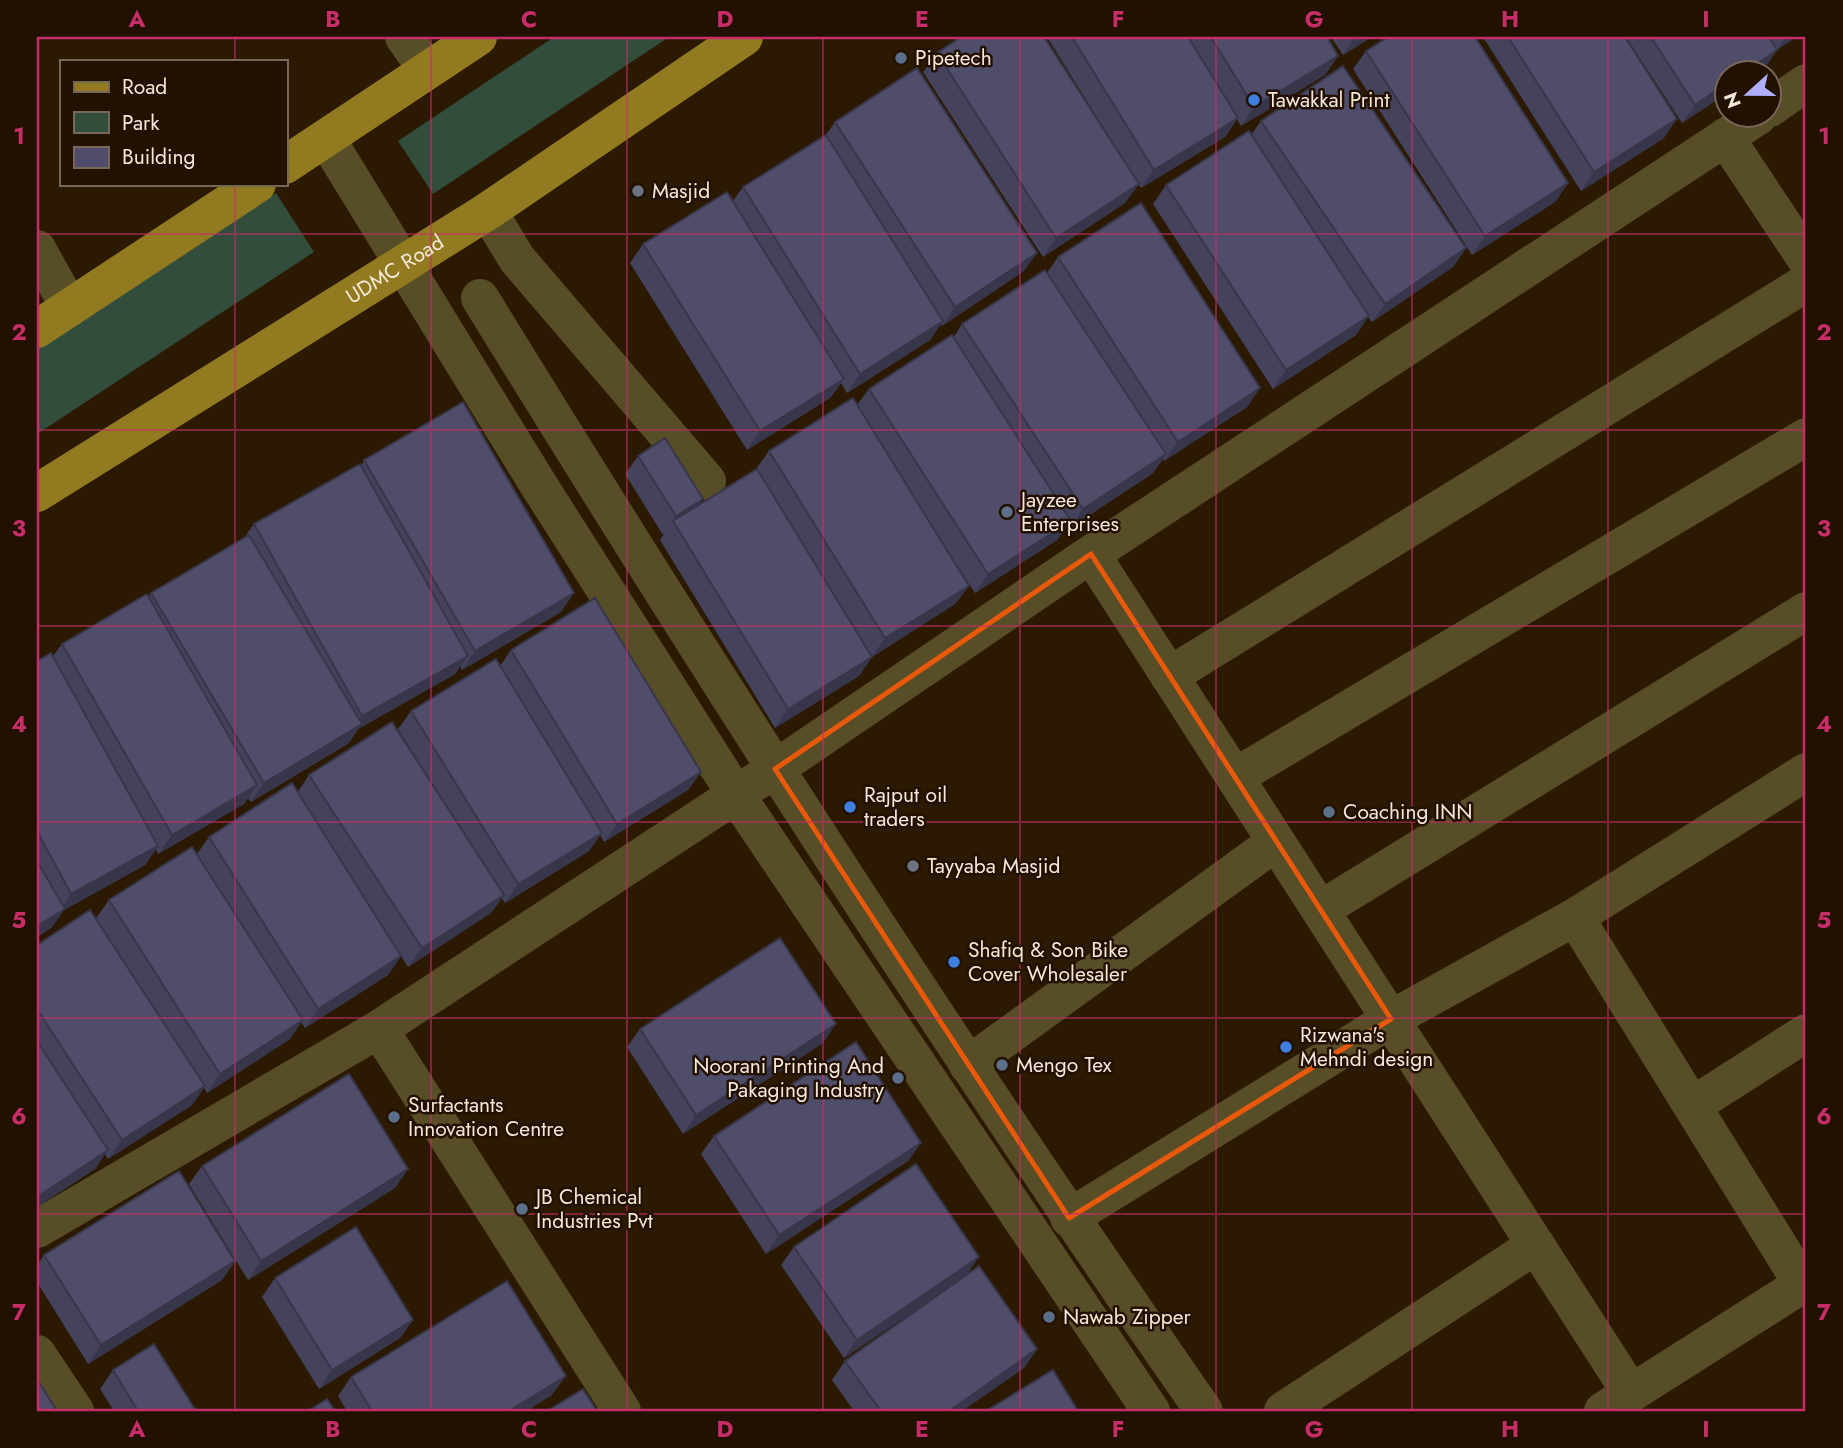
<svg xmlns="http://www.w3.org/2000/svg" width="1843" height="1448" viewBox="0 0 1843 1448" font-family="Jost,sans-serif">
<style>
.green{fill:#324d3c}
.lines{fill:none;stroke-linecap:round;stroke-linejoin:round}
.minor{stroke:#574d27;stroke-width:38}
.major{stroke:#917a20;stroke-width:38}
.wall{fill:#45425b}
.shaded-wall{fill:#38364a}
.building{fill:#504d6a;stroke:#38364a;stroke-width:2}
.marked{fill:none;stroke:#e8590c;stroke-width:5;stroke-linejoin:round}
.grid{fill:none;stroke:#c72d68;stroke-width:2;stroke-opacity:0.55}
.service-dot{fill:#5c6f8a;stroke:#210;stroke-width:2.5}
.shop-dot{fill:#3f7fe0;stroke:#210;stroke-width:2.5}
.worship-dot{fill:#6b7280;stroke:#210;stroke-width:2.5}
.labels{text-anchor:middle;dominant-baseline:central;stroke-width:5;stroke-linejoin:round;paint-order:stroke}
.poi-label{font-size:21px;fill:#f4e8d9;stroke:#210;text-anchor:start}
.street-label{font-size:21px;fill:#f4e8d9;stroke:#210}
.neatline{fill:none;stroke:#c72d68;stroke-width:2.5}
.grid-label{font-size:23px;text-anchor:middle;font-weight:bold;fill:#c72d68}
</style>
<rect width="100%" height="100%" fill="#2b1a01"/>
<path class="green" d="M554 37H669L433 194 398 141Z
M276 193 314 252 37 434V349Z"/>
<g class="lines">
<path class="minor" d="M404 37 427 70
M1770 108 1806 83
M1725 137 1806 259
M326 138 538 484 736 795 1151 1411
M488 211 517 259 707 481
M37 249 70 308
M480 298C712 675 951 1048 1204 1411
M1091 554 1631 1393
M1169 676 1806 283
M1235 777 1806 437
M1320 910 1806 611
M1575 917 1803 1285
M379 1029 622 1411
M968 1065 1276 842
M1692 1106 1806 1033
M1069 1218 1391 1019 1575 917 1806 772
M37 1229 379 1029 775 769 1091 554 1758 116
M37 1354 75 1411
M1283 1411 1536 1245
M1603 1411 1806 1282"/>
<g class="major">
<path d="M285 165 478 37"/>
<path d="M37 329 257 184"/>
<path id="s1" d="M37 493 488 211 744 37"/>
</g>
</g>
<path class="wall" d="M1047 37H1327L1338 56 1325 75 1241 126 1237 119 1225 137 1141 188 1138 184 1125 203 1043 257 923 72 937 53 1128 167Z
M1331 37H1372L1343 55Z
M1483 37H1625L1664 138 1581 191Z
M1626 37H1796L1777 50 1764 69 1682 123Z
M1366 51 1568 183 1555 202 1472 255 1353 69Z
M1261 121 1466 248 1453 267 1372 322 1368 317 1356 335 1273 389 1153 204 1166 185 1251 135Z
M835 122 1024 271 942 326 941 324 930 340 847 393 841 383 830 398 747 450 630 263 643 244 733 201 743 187 826 135Z
M1058 257 1260 388 1247 407 1164 461 1163 459 1153 473 1070 528 1068 524 1057 540 975 593 935 532 969 586 955 604 872 657 859 676 775 728 660 540 664 534 663 535 625 474 638 456 700 504 756 469 769 451 857 405 869 389 953 338 962 324 1047 273Z
M364 460 561 612 462 670 460 666 455 674 358 729 349 743 251 802 248 798 244 804 158 854 156 849 145 865 64 910 52 927 37 937V661L53 656 62 644 149 597 151 593 244 538 254 524 361 466Z
M511 650 701 772 688 790 604 842 600 835 589 851 505 903 502 898 491 913 408 967 389 937 401 956 388 975 305 1028 301 1022 290 1039 207 1093 204 1088 192 1105 108 1159 105 1154 95 1169 37 1207V945L96 918 109 900 197 854 209 837 297 793 309 775 418 761 398 729 411 711 500 666Z
M640 1029 823 1043 683 1134 627 1047Z
M714 1136 921 1143 908 1161 766 1254 701 1154Z
M202 1166 408 1169 395 1188 248 1280 189 1184Z
M794 1247 966 1276 844 1358 781 1265Z
M44 1255 235 1261 222 1280 88 1364 37 1282V1266Z
M275 1278 413 1320 400 1338 319 1389 262 1297Z
M1037 1349 1024 1368 962 1411H854L832 1380 845 1361Z
M113 1370 196 1411H114L100 1389Z
M351 1377 552 1395 526 1411H347L338 1396Z"/>
<path class="shaded-wall" d="M1355 37H1372L1343 55Z
M1786 37H1796L1777 50Z
M1777 50 1764 69 1758 74H1742Z
M1338 56 1325 75 1241 126 1254 107Z
M1727 83V93L1682 123 1695 105Z
M1238 118 1225 137 1141 188 1154 170Z
M1677 119 1664 138 1581 191 1594 172Z
M1568 183 1555 202 1472 255 1485 236Z
M1139 184 1125 203 1043 257 1056 238Z
M1466 248 1453 267 1372 322 1385 304Z
M1037 253 1024 271 942 326 955 307Z
M1369 316 1356 335 1273 389 1286 370Z
M943 321 930 340 847 393 860 374Z
M844 379 830 398 747 450 760 431Z
M1260 388 1247 407 1164 461 1178 442Z
M1166 454 1153 473 1070 528 1083 509Z
M703 499 690 518 673 521 663 535 676 516Z
M1071 521 1057 540 975 593 988 574Z
M969 586 955 604 872 657 885 638Z
M574 593 561 612 462 670 475 651Z
M468 656 455 674 358 729 349 743 251 802 264 783 352 730 362 716Z
M872 657 859 676 775 728 788 709Z
M701 772 688 790 604 842 617 824Z
M257 785 244 804 158 854 172 835Z
M602 833 589 851 505 903 518 884Z
M158 846 145 865 64 910 52 927 37 937V926L59 913 71 894Z
M504 895 491 913 408 967 422 948Z
M401 956 388 975 305 1028 318 1009Z
M303 1020 290 1039 207 1093 220 1074Z
M836 1024 823 1043 683 1134 696 1115Z
M205 1086 192 1105 108 1159 122 1140Z
M921 1143 908 1161 766 1254 779 1235Z
M108 1150 95 1169 37 1207V1197Z
M408 1169 395 1188 248 1280 261 1261Z
M979 1257 966 1276 844 1358 857 1340Z
M235 1261 222 1280 88 1364 101 1345Z
M413 1320 400 1338 319 1389 332 1370Z
M1037 1349 1024 1368 962 1411H949Z
M566 1376 552 1395 526 1411H509Z"/>
<path class="building" d="M961 37H1044L1139 184 1056 238 937 53Z
M1072 37H1188L1238 118 1154 170Z
M1211 37H1327L1338 56 1254 107Z
M1388 37H1475L1568 183 1485 236 1366 51Z
M1508 37H1625L1677 119 1594 172Z
M1651 37H1769L1777 50 1742 74H1727V83L1695 105Z
M1343 66 1466 248 1385 304 1261 121Z
M917 68 1037 253 955 307 835 122Z
M1249 131 1369 316 1286 370 1166 185Z
M826 135 943 321 860 374 743 187Z
M727 192 844 379 760 431 643 244Z
M1141 203 1260 388 1178 442 1058 257Z
M1045 270 1166 454 1083 509 962 324Z
M952 335 1071 521 988 574 869 389Z
M853 398 969 586 885 638 769 451Z
M463 402 574 593 475 651 364 460Z
M665 438 703 499 676 516 638 456Z
M360 464 468 656 362 716 254 524Z
M757 469 872 657 788 709 673 521Z
M249 535 362 724 264 783 151 593Z
M147 594 257 785 172 835 62 644Z
M595 598 701 772 617 824 511 650Z
M51 653 158 846 71 894 37 831V661Z
M496 659 602 833 518 884 411 711Z
M392 722 504 895 422 948 309 775Z
M292 783 401 956 318 1009 209 837Z
M192 847 303 1020 220 1074 109 900Z
M37 861 65 909 37 926Z
M90 910 205 1086 122 1140 37 1009V945Z
M780 938 836 1024 696 1115 640 1029Z
M37 1041 108 1150 37 1197Z
M856 1042 921 1143 779 1235 714 1136Z
M349 1074 408 1169 261 1261 202 1166Z
M916 1164 979 1257 857 1340 794 1247Z
M179 1171 235 1261 101 1345 44 1255Z
M356 1227 413 1320 332 1370 275 1278Z
M979 1266 1037 1349 949 1411H881L845 1361Z
M507 1281 566 1376 509 1411H372L351 1377Z
M154 1344 196 1411H138L113 1370Z
M1053 1370 1078 1411H986Z
M37 1379 57 1411H37Z
M583 1389 597 1411H547Z
M327 1399 335 1411H308Z"/>
<path class="marked" d="M1091 554 1391 1019 1069 1218 775 769Z"/>
<path class="grid" d="M235 37V61M431 37V1411M627 37V1411M823 37V1411M1020 37V1411M1216 37V1411M1412 37V1411M1608 37V1411M235 184V1411M37 234H1806M37 430H1806M37 626H1806M37 822H1806M37 1018H1806M37 1214H1806"/>
<g class="service-dot">
<circle cx="901" cy="58" r="7"/>
<circle cx="1007" cy="512" r="7"/>
<circle cx="1329" cy="812" r="7"/>
<circle cx="1002" cy="1065" r="7"/>
<circle cx="898" cy="1078" r="7"/>
<circle cx="394" cy="1117" r="7"/>
<circle cx="522" cy="1209" r="7"/>
<circle cx="1049" cy="1317" r="7"/>
</g>
<g class="shop-dot">
<circle cx="1254" cy="100" r="7"/>
<circle cx="850" cy="807" r="7"/>
<circle cx="954" cy="962" r="7"/>
<circle cx="1286" cy="1047" r="7"/>
</g>
<g class="worship-dot">
<circle cx="638" cy="191" r="7"/>
<circle cx="913" cy="866" r="7"/>
</g>
<g class="labels">
<g class="poi-label">
<text x="915" y="58">Pipetech</text>
<text x="1268" y="100">Tawakkal Print</text>
<text x="652" y="191">Masjid</text>
<text x="1021" y="500">Jayzee<tspan x="1021" dy="24">Enterprises</tspan></text>
<text x="864" y="795">Rajput oil<tspan x="864" dy="24">traders</tspan></text>
<text x="1343" y="812">Coaching INN</text>
<text x="927" y="866">Tayyaba Masjid</text>
<text x="968" y="950">Shafiq &amp; Son Bike<tspan x="968" dy="24">Cover Wholesaler</tspan></text>
<text x="1300" y="1035">Rizwana's<tspan x="1300" dy="24">Mehndi design</tspan></text>
<text x="1016" y="1065">Mengo Tex</text>
<text x="884" y="1066" text-anchor="end">Noorani Printing And<tspan x="884" dy="24">Pakaging Industry</tspan></text>
<text x="408" y="1105">Surfactants<tspan x="408" dy="24">Innovation Centre</tspan></text>
<text x="536" y="1197">JB Chemical<tspan x="536" dy="24">Industries Pvt</tspan></text>
<text x="1063" y="1317">Nawab Zipper</text>
</g>
<g class="street-label">
<text stroke="none"><textPath href="#s1" startOffset="422">UDMC Road</textPath></text>
</g>
</g>
<rect width="1843" height="1448" fill="none" stroke="#221100" stroke-width="77"/>
<rect x="60" y="60" width="228" height="126" fill="#221100" stroke="#766757" stroke-width="2"/>
<rect x="74" y="82" width="35" height="10" fill="#917a20" stroke="#766757" stroke-width="2"/>
<text x="122" y="94" font-size="21" fill="#f4e8d9">Road</text>
<rect x="74" y="112" width="35" height="21" fill="#324d3c" stroke="#766757" stroke-width="2"/>
<text x="122" y="130" font-size="21" fill="#f4e8d9">Park</text>
<rect x="74" y="147" width="35" height="21" fill="#504d6a" stroke="#766757" stroke-width="2"/>
<text x="122" y="164" font-size="21" fill="#f4e8d9">Building</text>
<g transform="translate(1748 94) rotate(249)"><circle r="33" fill="#221100" stroke="#766757" stroke-width="2"/>
<path d="M0-5L12 26L0 18L-12 26Z" fill="#aeaefb"/>
<text y="-10" font-size="19" font-weight="bold" text-anchor="middle" fill="#f4e8d9">N</text>
</g>
<rect x="38" y="38" width="1766" height="1372" class="neatline"/>
<g class="grid-label">
<text x="137" y="27">A</text>
<text x="333" y="27">B</text>
<text x="529" y="27">C</text>
<text x="725" y="27">D</text>
<text x="922" y="27">E</text>
<text x="1118" y="27">F</text>
<text x="1314" y="27">G</text>
<text x="1510" y="27">H</text>
<text x="1706" y="27">I</text>
<text x="19" y="144">1</text>
<text x="1824" y="144">1</text>
<text x="19" y="340">2</text>
<text x="1824" y="340">2</text>
<text x="19" y="536">3</text>
<text x="1824" y="536">3</text>
<text x="19" y="732">4</text>
<text x="1824" y="732">4</text>
<text x="19" y="928">5</text>
<text x="1824" y="928">5</text>
<text x="19" y="1124">6</text>
<text x="1824" y="1124">6</text>
<text x="19" y="1320">7</text>
<text x="1824" y="1320">7</text>
<text x="137" y="1437">A</text>
<text x="333" y="1437">B</text>
<text x="529" y="1437">C</text>
<text x="725" y="1437">D</text>
<text x="922" y="1437">E</text>
<text x="1118" y="1437">F</text>
<text x="1314" y="1437">G</text>
<text x="1510" y="1437">H</text>
<text x="1706" y="1437">I</text>
</g>
</svg>
